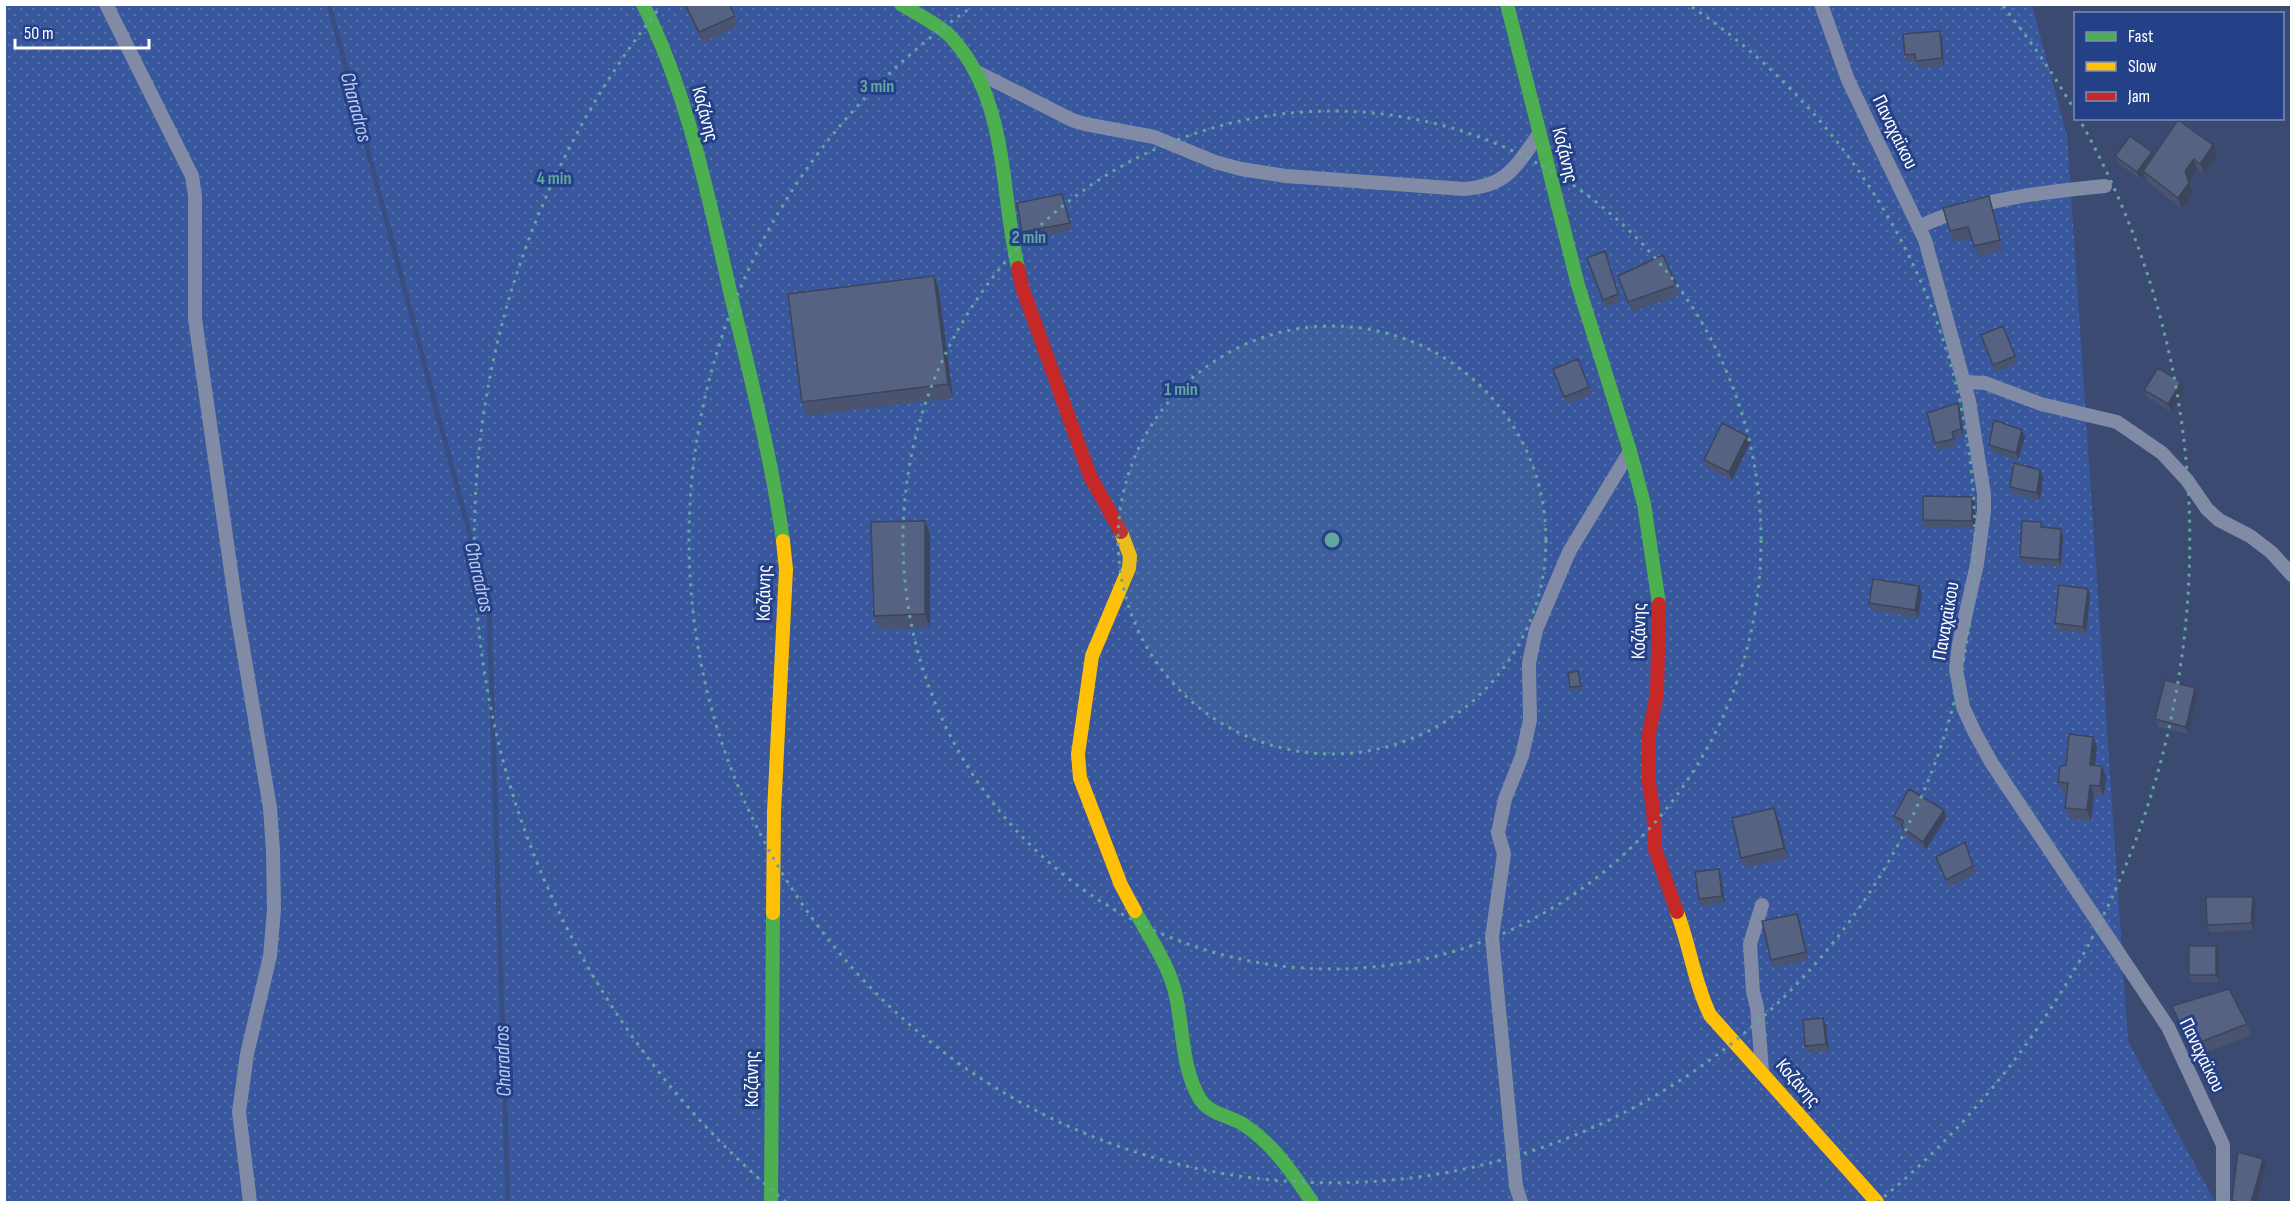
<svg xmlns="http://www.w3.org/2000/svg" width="2296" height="1207" viewBox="0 0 2296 1207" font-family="'Sofia Sans Condensed',sans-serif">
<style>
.park{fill:url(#park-dots)}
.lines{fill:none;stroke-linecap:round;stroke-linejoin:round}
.stream{stroke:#394e80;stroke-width:5}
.street{stroke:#818ba6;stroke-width:14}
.fast{stroke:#4caf50;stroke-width:14}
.slow{stroke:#ffc107;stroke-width:14}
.jam{stroke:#c62828;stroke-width:14}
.wall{fill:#4a5470}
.shaded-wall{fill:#3c455b}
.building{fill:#566282;stroke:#3c455b;stroke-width:1.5}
.ring{fill:none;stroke:#63a6a1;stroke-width:3;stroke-dasharray:3 6}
.labels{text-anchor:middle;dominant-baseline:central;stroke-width:6;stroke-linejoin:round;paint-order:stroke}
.street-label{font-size:20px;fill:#fff;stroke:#244087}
.water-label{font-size:21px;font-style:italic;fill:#bbcbf0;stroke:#244087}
.centre{fill:#63a6a1;stroke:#244087;stroke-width:3}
.ring-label{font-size:18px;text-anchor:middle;font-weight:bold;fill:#63a6a1;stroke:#244087;stroke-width:6;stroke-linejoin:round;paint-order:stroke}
</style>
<defs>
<pattern id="park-dots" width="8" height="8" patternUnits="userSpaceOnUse" patternTransform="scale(1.5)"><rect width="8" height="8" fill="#38579d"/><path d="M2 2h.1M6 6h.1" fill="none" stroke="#5670ac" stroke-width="1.8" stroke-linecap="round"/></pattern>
</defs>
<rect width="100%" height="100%" fill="#3a4a71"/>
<path class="park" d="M5 5H2032L2067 136 2128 1041 2215 1202H5Z"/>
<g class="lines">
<path class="stream" d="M329 4 489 607 508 1202"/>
<path class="street" d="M106 4 192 176 195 196V319L237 613 270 808 273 851 274 910 270 956 247 1054 239 1112 250 1202
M1821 4 1848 80 1925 240 1969 401 1984 494V511L1977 564 1959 644 1956 669 1963 707 1975 733 1991 762 2168 1027 2223 1145V1202
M975 71 1072 120 1085 124 1154 137 1215 162 1241 169 1286 176 1464 189C1508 186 1515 167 1539 134
M1919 227C1976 199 2043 192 2105 186
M1965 382 1985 383 2041 404 2117 422 2162 453 2187 480 2207 509 2219 520 2250 536 2271 552 2292 575
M1762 1071 1757 1007 1753 992 1750 944 1762 905
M1521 1202 1516 1186 1492 937 1504 854 1498 833 1505 799 1522 756 1530 720 1529 663 1536 630 1569 552 1630 451"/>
<path class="fast" d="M643 4C689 96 709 200 732 300 751 380 772 460 783 541
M901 4C915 13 940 25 951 37 1009 100 1000 191 1018 268
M1507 4 1578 285 1630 451 1644 504 1659 604
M1135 911C1149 936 1166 961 1174 988 1184 1024 1180 1066 1200 1099 1208 1113 1229 1116 1243 1124 1273 1144 1292 1172 1312 1202
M771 1202 773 913"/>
<path class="slow" d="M1121 532 1130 556 1129 568 1092 656 1078 754 1080 778 1121 885 1135 911
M1677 912C1690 946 1694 982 1710 1015L1877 1202
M773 913 774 812 786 569 783 541"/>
<path class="jam" d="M1018 268 1022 287 1090 476 1121 532
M1659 604 1657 693 1649 734V783L1653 808 1655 849 1677 912"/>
</g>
<path class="wall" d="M683 4H729L738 26 703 43Z
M1942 38 1944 66 1918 68 1916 62H1907L1905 55Z
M2213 145 2217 155 2204 174 2197 169 2189 182 2193 194 2182 209 2147 182 2144 174 2140 179 2118 163 2115 156 2152 152 2153 156Z
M1062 194 1073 230 1024 240 1022 232Z
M1992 207 2003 250 1978 257 1972 238 1954 242 1950 231Z
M1605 251 1621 301 1606 307 1587 258Z
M1618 276 1676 285 1679 295 1632 312Z
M939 290 953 398 807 416 802 402Z
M2003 326 2018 363 1996 372 1981 335Z
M1578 359 1592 394 1566 404 1553 369Z
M2181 382 2184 389 2171 412 2147 397 2144 390Z
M1958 403 1960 410 1964 436 1954 439 1956 446 1937 450 1935 443Z
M2022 430 2025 437 2018 460 1992 452 1989 445Z
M1747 436 1750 443 1732 480 1706 467 1704 460Z
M2043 477 2040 500 2012 494 2010 487Z
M1972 497 1975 504V528H1925L1923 520Z
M925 521 930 535V628L879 630 874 616Z
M2043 528 2061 529 2063 536 2061 567 2023 564 2020 557Z
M1919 586 1922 593 1918 618 1872 610 1869 603Z
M2088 589 2090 596 2086 634 2057 630 2055 623Z
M1580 674 1582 689 1571 691 1570 687Z
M2195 688 2198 695 2188 734 2158 727 2155 719Z
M2093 737 2097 747 2095 766 2106 777 2104 796 2094 795 2091 821 2069 818 2065 808 2067 793 2062 792 2058 782 2066 765Z
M1944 810 1946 818 1926 849 1904 834 1902 826 1896 823 1894 816Z
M1778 818 1788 858 1745 868 1741 858Z
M1965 842 1976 873 1949 887 1936 857Z
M1719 869 1721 876 1725 903 1701 906 1699 899Z
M2256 904 2254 930 2210 932 2207 925Z
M1800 921 1808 960 1773 967 1771 960Z
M2219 954V982H2192L2189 975Z
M2172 1006 2247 1024 2251 1035 2193 1057Z
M1826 1025 1829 1051 1808 1053 1805 1046Z"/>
<path class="shaded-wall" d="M1940 31 1942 38 1944 66 1942 58Z
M2213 145 2217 155 2204 174 2200 164Z
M2152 152 2154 160 2143 171 2144 174 2140 179 2137 172Z
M2194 159 2197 169 2189 182 2193 194 2182 209 2178 198 2185 171Z
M934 276 939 290 953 398 948 384Z
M2181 382 2184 389 2171 412 2168 404Z
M1958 403 1960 410 1964 436 1961 429Z
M2022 430 2025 437 2018 460 2016 453Z
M1747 436 1750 443 1732 480 1729 472Z
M2040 470 2043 477 2040 500 2037 493Z
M1972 497 1975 504V528L1972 521Z
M925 521 930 535V628L925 614Z
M2061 529 2063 536 2061 567 2059 560Z
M1919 586 1922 593 1918 618 1915 610Z
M2088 589 2090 596 2086 634 2083 627Z
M2195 688 2198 695 2188 734 2186 727Z
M2093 737 2097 747 2094 776 2090 765Z
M2102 766 2106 777 2104 796 2100 786Z
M2090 785 2094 795 2091 821 2087 810Z
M1774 808 1778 818 1788 858 1784 848Z
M1944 810 1946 818 1926 849 1923 842Z
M1719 869 1721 876 1725 903 1722 896Z
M2253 897 2256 904 2254 930 2251 923Z
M1797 914 1800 921 1808 960 1806 952Z
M2216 946 2219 954V982L2216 975Z
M1823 1018 1826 1025 1829 1051 1826 1044Z
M2263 1159 2266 1166 2256 1203H2251Z"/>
<path class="building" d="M685 4H729L735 16 699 32Z
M1940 31 1942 58 1916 61 1915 54 1905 55 1903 34Z
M2178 120 2213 145 2200 164 2194 159 2185 171 2189 183 2178 198 2143 171Z
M2130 136 2152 152 2137 172 2115 156Z
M1062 194 1070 223 1022 232 1017 203Z
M1989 196 2000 240 1974 246 1968 227 1950 231 1943 208Z
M1605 251 1618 294 1603 300 1587 258Z
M1663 255 1676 285 1628 302 1618 276Z
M934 276 948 384 802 402 788 294Z
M2003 326 2015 356 1993 365 1981 335Z
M1578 359 1589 387 1564 397 1553 369Z
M2158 368 2181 382 2168 404 2144 390Z
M1958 403 1961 429 1952 432 1954 439 1935 443 1927 413Z
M1994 420 2022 430 2016 453 1989 445Z
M1722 423 1747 436 1729 472 1704 460Z
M2014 463 2040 470 2037 493 2010 487Z
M1923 496 1972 497V521L1923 520Z
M925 521V614L874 616 871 522Z
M2022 521 2041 522V527L2061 529 2059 560 2020 557Z
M1873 579 1919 586 1915 610 1869 603Z
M2059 585 2088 589 2083 627 2055 623Z
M1578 671 1581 686 1570 687 1568 673Z
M2165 680 2195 688 2186 727 2155 719Z
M2069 734 2093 737 2090 765 2102 766 2100 786 2090 785 2087 810 2065 808 2068 783 2058 782 2060 766 2066 765Z
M1909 789 1944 810 1923 842 1902 827 1903 821 1894 816Z
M1774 808 1784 848 1741 858 1732 818Z
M1965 842 1973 866 1946 880 1936 857Z
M1719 869 1722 896 1699 899 1695 872Z
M2206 897H2253L2251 923 2207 925Z
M1797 914 1806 952 1771 960 1762 921Z
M2189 946H2216V975H2189Z
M2229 989 2247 1024 2190 1046 2172 1006Z
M1823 1018 1826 1044 1805 1046 1803 1020Z
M2238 1152 2263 1159 2251 1203H2240L2232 1200Z"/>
<circle cx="1332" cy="540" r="214" fill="#63a6a1" fill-opacity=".12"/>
<g class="ring">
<circle cx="1332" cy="540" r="214"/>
<circle cx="1332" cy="540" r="429"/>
<path d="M1692 7A643 643 0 1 1 972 7"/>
<path d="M786 1202A858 858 0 0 1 661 6M2003 6A858 858 0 0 1 2075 111M2082 124A858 858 0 0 1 1878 1202"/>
</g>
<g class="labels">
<g class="street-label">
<text transform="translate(705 114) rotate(75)">Κοζάνης</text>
<text transform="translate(1895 132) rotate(64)">Παναχαϊκου</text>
<text transform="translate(1565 155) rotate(76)">Κοζάνης</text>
<text transform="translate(764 593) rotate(-89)">Κοζάνης</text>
<text transform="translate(1946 621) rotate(-80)">Παναχαϊκου</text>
<text transform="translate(1639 631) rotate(-89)">Κοζάνης</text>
<text transform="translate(2202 1055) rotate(64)">Παναχαϊκου</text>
<text transform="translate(752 1079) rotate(-90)">Κοζάνης</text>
<text transform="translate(1798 1083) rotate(49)">Κοζάνης</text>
</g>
<g class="water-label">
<text transform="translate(356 107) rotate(75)">Charadros</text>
<text transform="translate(479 577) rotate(77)">Charadros</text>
<text transform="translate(503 1061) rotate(-92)">Charadros</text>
</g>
</g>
<circle cx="1332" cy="540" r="9" class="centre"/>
<g class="ring-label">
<text x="877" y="92">3 min</text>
<text x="554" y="184">4 min</text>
<text x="1029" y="243">2 min</text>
<text x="1181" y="395">1 min</text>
</g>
<rect width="2296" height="1207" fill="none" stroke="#ffffff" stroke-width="12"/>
<rect x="2074" y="12" width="210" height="108" fill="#244087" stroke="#7c8cb7" stroke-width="1.5"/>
<rect x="2086" y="32" width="30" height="9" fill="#4caf50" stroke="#7c8cb7" stroke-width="1.5"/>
<text x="2128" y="42" font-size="18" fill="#ffffff">Fast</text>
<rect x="2086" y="62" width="30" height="9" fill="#ffc107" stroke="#7c8cb7" stroke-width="1.5"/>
<text x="2128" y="72" font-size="18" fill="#ffffff">Slow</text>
<rect x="2086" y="92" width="30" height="9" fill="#c62828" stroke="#7c8cb7" stroke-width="1.5"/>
<text x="2128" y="102" font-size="18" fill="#ffffff">Jam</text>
<path d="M15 39v9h134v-9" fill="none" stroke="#ffffff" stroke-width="3"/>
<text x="24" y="39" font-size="18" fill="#ffffff" stroke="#244087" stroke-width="4.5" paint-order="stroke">50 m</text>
</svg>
